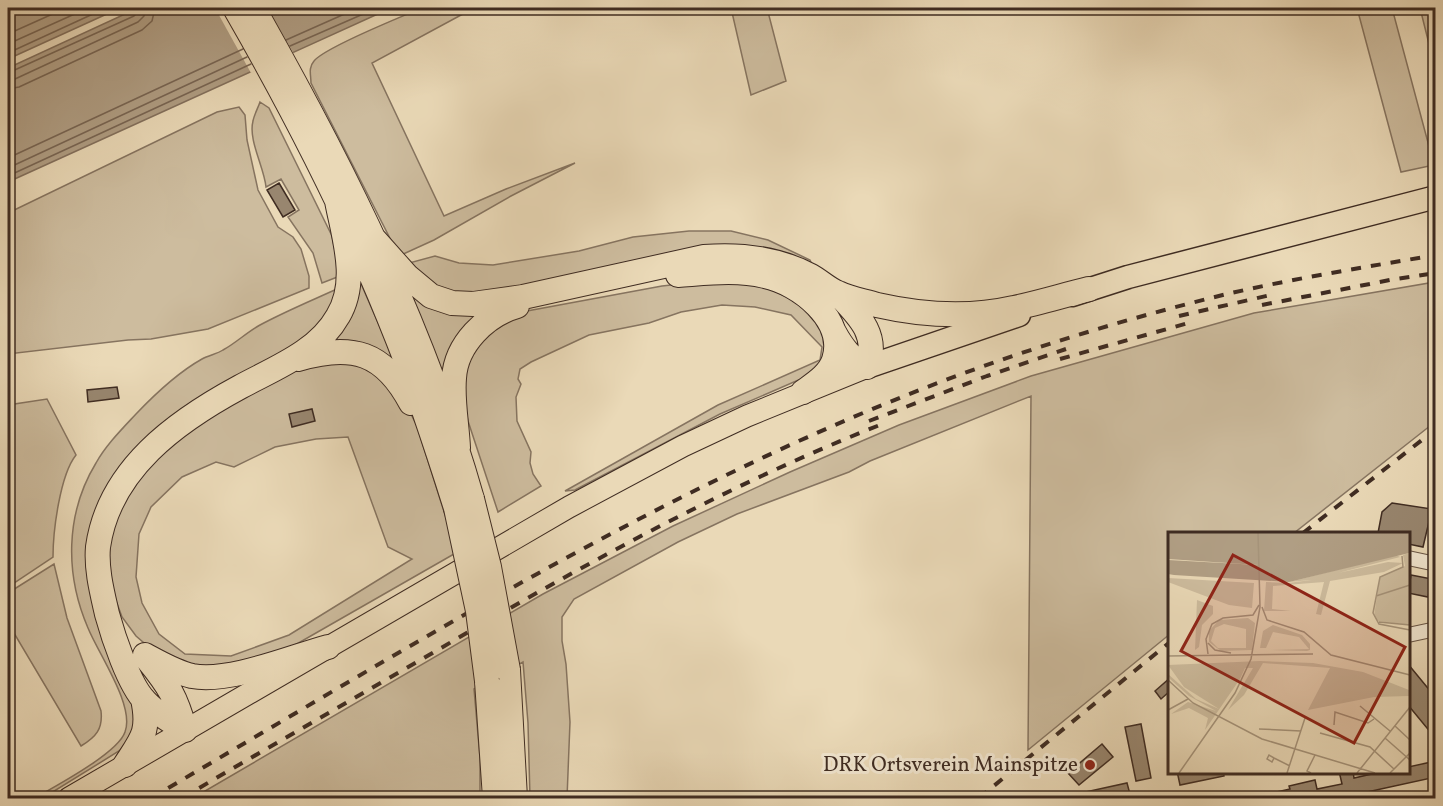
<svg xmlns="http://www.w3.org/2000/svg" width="1443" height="806" viewBox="0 0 1443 806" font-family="Vollkorn,serif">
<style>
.green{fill:#cdbc9e;stroke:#867460;stroke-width:1.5;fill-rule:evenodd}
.water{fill:#b09e84;stroke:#83705d;stroke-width:1.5}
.pier{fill:#ead9b7}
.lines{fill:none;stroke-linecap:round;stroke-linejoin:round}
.shore{stroke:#786553;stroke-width:1.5}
.building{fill:#98866f;stroke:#3f2c22;stroke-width:1.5}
.minor-casing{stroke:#6a5747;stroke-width:16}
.primary-casing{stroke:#3f2c22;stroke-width:23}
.trunk-casing{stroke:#3f2c22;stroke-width:25}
.motorway-casing{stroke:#3f2c22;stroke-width:26}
.minor{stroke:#f1e6d0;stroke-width:14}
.primary{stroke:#ead9b7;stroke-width:21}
.trunk{stroke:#ead9b7;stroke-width:22}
.motorway{stroke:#ead9b7;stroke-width:24}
.rail{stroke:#3f2c22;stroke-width:4;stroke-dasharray:10 10;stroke-linecap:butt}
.motorway-bridge-casing{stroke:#3f2c22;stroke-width:26;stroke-linecap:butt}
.motorway-bridge{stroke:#ead9b7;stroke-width:24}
.poi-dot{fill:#8f2418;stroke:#f1e6d0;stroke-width:2}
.labels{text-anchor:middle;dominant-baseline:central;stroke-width:6;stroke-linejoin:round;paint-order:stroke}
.poi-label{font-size:21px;fill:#3f2c22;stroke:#f1e6d0;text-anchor:end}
.inset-road{fill:none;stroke:#a6947b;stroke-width:1.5}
.view{fill:#8f2418;fill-opacity:0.15;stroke:#8f2418;stroke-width:3}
.inset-edge{fill:none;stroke:#3f2c22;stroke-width:3}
</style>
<rect width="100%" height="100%" fill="#ead9b7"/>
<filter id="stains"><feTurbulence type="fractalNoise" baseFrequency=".00333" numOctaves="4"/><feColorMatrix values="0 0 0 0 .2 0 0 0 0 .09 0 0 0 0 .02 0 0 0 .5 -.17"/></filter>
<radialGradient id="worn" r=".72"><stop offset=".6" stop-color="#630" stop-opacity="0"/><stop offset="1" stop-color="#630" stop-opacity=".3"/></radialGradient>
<path class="green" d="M422 8H474L372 63 444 216 506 189 575 163 511 196 434 240 399 256 311 83C311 75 308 68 314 61 325 47 401 17 422 8Z
M731 8H767L786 81 751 95Z
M1357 8H1392L1434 165 1401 172Z
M1420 8H1435V68Z
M260 102 269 108 332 236 340 276 322 283 313 253 288 217 299 210 281 179 266 187C264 167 248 140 253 121 254 115 258 108 260 102Z
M239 107 245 115 247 140 258 190 278 227 293 237 301 249 309 276V288L208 329 151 339 128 340 8 354V213L217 112Z
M689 231H731L768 240 810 260 813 267 782 259 536 291 450 296 409 263 435 256 459 263 493 265 579 251 633 237Z
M355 270 403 380 328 339Z
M699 282 757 283 804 305 831 338 817 372 720 414 575 490 565 491 718 405 820 360 822 347 791 315 755 307 722 305 681 312 649 323 589 335 531 362 520 369 518 379 521 384 516 397 517 421 531 452 530 463 533 474 541 486 498 512 468 421 462 391 463 365 488 328 527 311 662 286Z
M1435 282V422L1294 533H1170V634L1028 750 1031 396 870 461 849 472 737 514 678 542 574 599 562 617V641L566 664 570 722 567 798H530L528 723 523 662 474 689 480 758V798H193L543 594 673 526 790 472 899 425 1031 376 1254 313Z
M404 285 475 310 478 322 453 408Z
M339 288V297L307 339 215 388 97 510 130 691 138 718 126 745 119 751 43 798H35C56 786 118 753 125 732 135 706 99 655 88 628 65 575 65 514 96 463 106 445 122 429 136 414 156 393 177 373 202 359 209 355 217 354 223 350 236 343 247 332 260 325 286 311 313 300 339 288Z
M353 358 399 391 417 426 452 537 454 554 288 649 256 663 195 668 150 648 136 636 122 617 108 579 107 542 113 511 157 450 287 371ZM348 437 388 547 412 559 289 635 231 656 185 654 159 634 142 603 136 577 139 534 151 507 182 477 216 462 234 467 275 447 316 439Z
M47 399 76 455C60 475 53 531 53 557L8 587V405Z
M54 564 67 618 101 711C103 729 96 737 81 746L8 623V593Z"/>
<path class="water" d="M8 8H120L8 59Z
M138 8H391L8 182V68Z"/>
<path class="pier" d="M215 8H267L294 54 251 73Z"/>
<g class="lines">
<path class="shore" d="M8 34 66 8
M286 40 358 8
M8 44 88 8
M290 46 377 8
M8 53 106 8
M8 73 134 16 138 12V8
M8 80 15 79 138 22 144 16 146 8
M8 89 19 87 142 30 152 21 155 8
M8 158 243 49
M8 168 247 57
M8 176 251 64"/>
</g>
<path class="building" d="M279 183 295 210 283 217 267 190Z
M117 387 119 398 88 402 87 390Z
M312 409 315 421 292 427 289 414Z
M1392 503 1432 509 1423 547 1408 544V533H1378L1382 512Z
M1411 575 1432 579 1428 597 1408 593Z
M1408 664 1436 698V739L1408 705Z
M1170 678V691L1161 699 1155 691Z
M1141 724 1151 778 1136 781 1125 727Z
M1102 744 1113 757 1079 785 1068 773Z
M1436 761V777L1358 794 1336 798H1264L1263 795 1290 789 1289 786 1315 780 1317 789 1342 784 1339 771H1353L1354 778 1385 771H1408V767Z
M1177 771H1223L1224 776 1180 785Z
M1127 783 1131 798H1076V794Z"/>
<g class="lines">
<defs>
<path id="minor" d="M1408 558 1436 564
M1408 635 1436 629"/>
<path id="primary" d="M69 798 569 507 683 446 747 416 867 367"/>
<path id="trunk" d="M1072 295 1128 277 1436 197
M867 367 1019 315"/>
<path id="motorway" d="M235 8C296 114 353 225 398 340 420 395 438 451 456 508
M260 20C346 173 424 330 472 499
M374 239 407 276 431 296 452 303 473 304 523 297 704 257C741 254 777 258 811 276 820 281 828 289 838 293 850 299 864 301 877 305 921 315 970 318 1014 308 1039 303 1064 295 1089 289
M678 275C707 273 737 269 765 276 799 283 847 320 834 360 829 375 814 384 803 392
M834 332C842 347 851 359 867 367 880 335 858 315 837 293
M298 359C352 343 384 352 411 403
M458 448C457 425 452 401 454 378 456 344 486 315 517 306
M145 655C160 663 175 672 192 676 230 683 291 657 328 647
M148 660C169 686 176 697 185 730
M508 670 515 798
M487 681 495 798
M185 730C171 722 156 713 145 701 129 685 113 636 107 614 102 592 96 569 98 547 109 469 177 421 240 387 275 368 318 352 338 316 359 281 344 238 337 201
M125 765C142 739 150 732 143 699"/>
</defs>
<use href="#minor" class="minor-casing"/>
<use href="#primary" class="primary-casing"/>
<use href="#trunk" class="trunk-casing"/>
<use href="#motorway" class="motorway-casing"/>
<use href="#minor" class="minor"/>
<use href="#primary" class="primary"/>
<use href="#trunk" class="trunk"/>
<use href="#motorway" class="motorway"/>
<path class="rail" d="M1262 305 1390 280 1436 273
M1179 316 1275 294
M1060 359 1192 322
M869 421 987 376 1066 349
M1303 533 1436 429
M151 798C421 641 688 471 984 366 1063 338 1145 314 1227 294 1296 278 1366 267 1436 255
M182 798C264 750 346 703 429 655 576 569 726 485 885 423
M979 798 1170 642"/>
<defs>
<path id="motorway-bridge" d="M472 499 489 567 508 670
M456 508 478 611 487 681"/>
</defs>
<use href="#motorway-bridge" class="motorway-bridge-casing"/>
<use href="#motorway-bridge" class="motorway-bridge"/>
</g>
<circle class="poi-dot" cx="1090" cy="765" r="6"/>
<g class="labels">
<g class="poi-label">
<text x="1078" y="765">DRK Ortsverein Mainspitze</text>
</g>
</g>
<g transform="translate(1168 532)">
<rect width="242" height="242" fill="#ead9b7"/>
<path d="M241 21V93L210 89 206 84 212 45 237 34 235 23ZM228 23 232 25 170 41 220 30 235 31 216 40 162 49 153 83 148 82 156 50 105 54 104 77 123 79H96L98 50 120 51 143 48 121 50ZM0 46 86 51 84 76 61 73 0 50ZM29 68 45 74V82L34 93 31 115 27 118ZM80 86 87 91 84 118 53 119 41 110V99L51 88ZM56 92 78 97V116H50L43 109 47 96ZM105 93 134 103 142 112V118L139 119 102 118 141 117 131 105 105 100 98 116H92L95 99ZM92 129 145 131 195 140 241 158V164L206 165 140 178 162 136 95 131 76 163 60 178 85 136H77L72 147 37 198 40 186 21 176 3 182 20 170 48 179 21 164 2 147 0 142 28 167 51 177 16 155 0 133Z" fill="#cdbc9e" fill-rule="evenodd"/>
<path d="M0 0H241V21L121 50 6 43 0 42V28L90 33 0 27Z" fill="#b09e84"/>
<path class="inset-road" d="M234 24 235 35 212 45 205 81 211 92 242 98M208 64 242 53M94 75 99 88 136 100 163 123 242 143M211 90 242 93M40 111 47 118 63 121M40 122 38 107 44 92 55 86 85 83 91 73M0 124 145 122M0 148 25 171 94 207 207 241M192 174 222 199M0 178 20 167M166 193 167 180 200 191 206 187M227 194 242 208M91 197 133 199M152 201 202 215 226 237M217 206 242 228M106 226 104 230 99 227 101 223 106 226 122 234M11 241 67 161 83 127 92 75 90 0M119 241 137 186M143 241 139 239 147 223M189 241 242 175M222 241 242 221"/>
<path class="view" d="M65 23 237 115 186 211 13 119Z"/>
<rect width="242" height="242" class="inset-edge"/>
</g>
<rect width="1443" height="806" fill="none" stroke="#ead9b7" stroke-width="30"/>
<rect x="9" y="9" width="1425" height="788" fill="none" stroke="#3f2c22" stroke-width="3"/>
<rect x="15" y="15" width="1413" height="776" fill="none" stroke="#3f2c22" stroke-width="1.5"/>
<rect width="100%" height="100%" filter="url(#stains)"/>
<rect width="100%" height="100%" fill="url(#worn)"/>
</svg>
